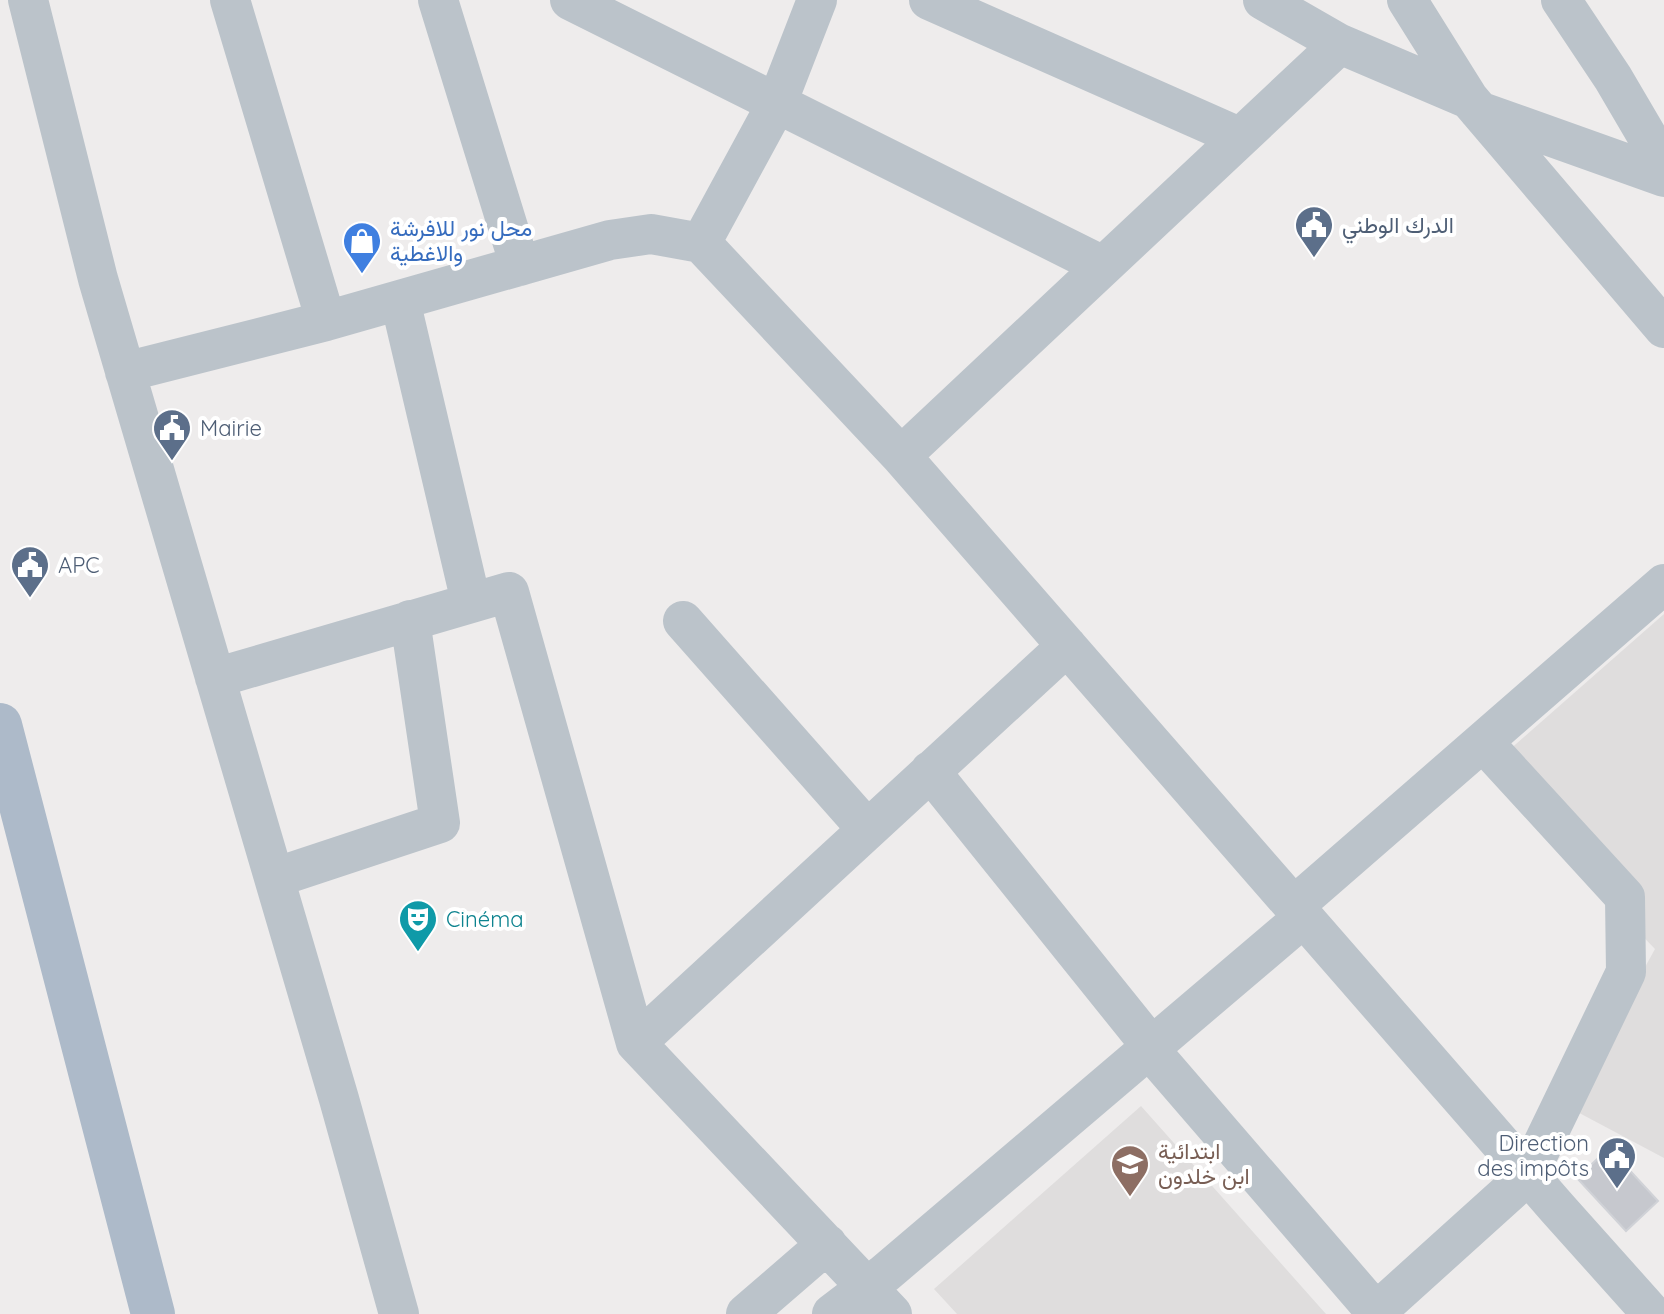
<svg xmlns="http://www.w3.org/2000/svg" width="1664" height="1314" viewBox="0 0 1664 1314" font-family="Quicksand,Vazirmatn,sans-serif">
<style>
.education{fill:#dfdddd}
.building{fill:#c6c8ce;stroke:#d0d2d7;stroke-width:2}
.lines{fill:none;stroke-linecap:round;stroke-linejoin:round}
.minor{stroke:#bbc3ca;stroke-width:40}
.major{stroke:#adbac9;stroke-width:44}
.labels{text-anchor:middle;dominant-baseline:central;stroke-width:8;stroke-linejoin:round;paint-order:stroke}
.service-label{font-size:22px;fill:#4e5e75;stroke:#fff;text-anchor:start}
.shop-label{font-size:22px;fill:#366cbe;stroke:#fff;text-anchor:start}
.culture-label{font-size:22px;fill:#0d838f;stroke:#fff;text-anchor:start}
.education-label{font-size:22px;fill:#785e54;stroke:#fff;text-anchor:start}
</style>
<rect width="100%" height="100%" fill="#eeecec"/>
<path class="education" d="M1664 614V1158L1568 1107 1655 949 1484 772Z
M1141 1106 1326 1314H957L934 1289Z"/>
<path class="building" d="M1609 1148 1658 1201 1626 1231 1577 1178Z"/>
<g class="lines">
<path class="minor" d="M28 0 98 279 339 1099 399 1314
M230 0 326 321
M438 0 520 266
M570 0 1103 266
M929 0 1239 137
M1263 0 1340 44 1469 99
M1407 0 1469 99 1664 328
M1561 0 1613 78 1664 165
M1479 111 1664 177
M701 243 777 103 817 0
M400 300 471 602
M125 372 326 321 610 240 651 234 701 243 901 456 1558 1209 1652 1314
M901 456 1340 44
M683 621 867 829
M215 678 509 592 636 1043 892 1314
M930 771 1152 1047
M274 878 440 823 410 620
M1294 906 1664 584
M636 1043 1067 646
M1149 1049 1376 1312
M746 1314 827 1244
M832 1314 883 1275 1304 917
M1374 1314 1528 1175 1626 972 1625 897 1483 742"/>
<path class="major" d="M0 725 153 1314"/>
</g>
<defs>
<symbol id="civic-pin" viewBox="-11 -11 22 30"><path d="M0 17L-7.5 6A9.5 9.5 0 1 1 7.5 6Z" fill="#5c6f8a" stroke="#fff"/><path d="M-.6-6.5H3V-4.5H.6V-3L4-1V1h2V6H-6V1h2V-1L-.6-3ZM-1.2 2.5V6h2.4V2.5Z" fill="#fff"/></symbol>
<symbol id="shop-pin" viewBox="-11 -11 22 30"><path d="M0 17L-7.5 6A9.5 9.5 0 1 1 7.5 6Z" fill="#3f7fe0" stroke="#fff"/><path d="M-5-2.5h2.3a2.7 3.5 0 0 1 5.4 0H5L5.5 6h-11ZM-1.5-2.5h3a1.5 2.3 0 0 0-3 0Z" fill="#fff"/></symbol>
<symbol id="theatre-pin" viewBox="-11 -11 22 30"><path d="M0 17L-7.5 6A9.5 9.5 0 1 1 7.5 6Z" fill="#0f9aa8" stroke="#fff"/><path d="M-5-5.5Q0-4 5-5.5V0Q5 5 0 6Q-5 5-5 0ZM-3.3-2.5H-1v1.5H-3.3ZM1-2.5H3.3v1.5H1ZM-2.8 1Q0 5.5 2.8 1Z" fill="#fff"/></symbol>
<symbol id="school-pin" viewBox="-11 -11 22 30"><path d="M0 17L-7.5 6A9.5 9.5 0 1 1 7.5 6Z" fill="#8d6e63" stroke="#fff"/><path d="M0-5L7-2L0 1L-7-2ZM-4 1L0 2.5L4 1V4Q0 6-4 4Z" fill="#fff"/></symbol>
</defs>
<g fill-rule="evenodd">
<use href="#civic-pin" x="1292" y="203" width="44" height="60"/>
<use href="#shop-pin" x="340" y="219" width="44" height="60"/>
<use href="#civic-pin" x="150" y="406" width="44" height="60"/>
<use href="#civic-pin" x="8" y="543" width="44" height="60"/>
<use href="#theatre-pin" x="396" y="897" width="44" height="60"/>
<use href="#civic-pin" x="1595" y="1134" width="44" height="60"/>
<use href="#school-pin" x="1108" y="1142" width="44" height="60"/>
</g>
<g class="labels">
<g class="service-label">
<text x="1342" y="225">الدرك الوطني</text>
<text x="200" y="428">Mairie</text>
<text x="58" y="565">APC</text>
<text x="1589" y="1143" text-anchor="end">Direction<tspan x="1589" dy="25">des impôts</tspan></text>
</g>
<g class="shop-label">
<text x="390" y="228">محل نور للافرشة<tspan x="390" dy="25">والاغطية</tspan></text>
</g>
<g class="culture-label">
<text x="446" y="919">Cinéma</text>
</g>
<g class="education-label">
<text x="1158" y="1151">ابتدائية<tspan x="1158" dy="25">ابن خلدون</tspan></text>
</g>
</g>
</svg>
